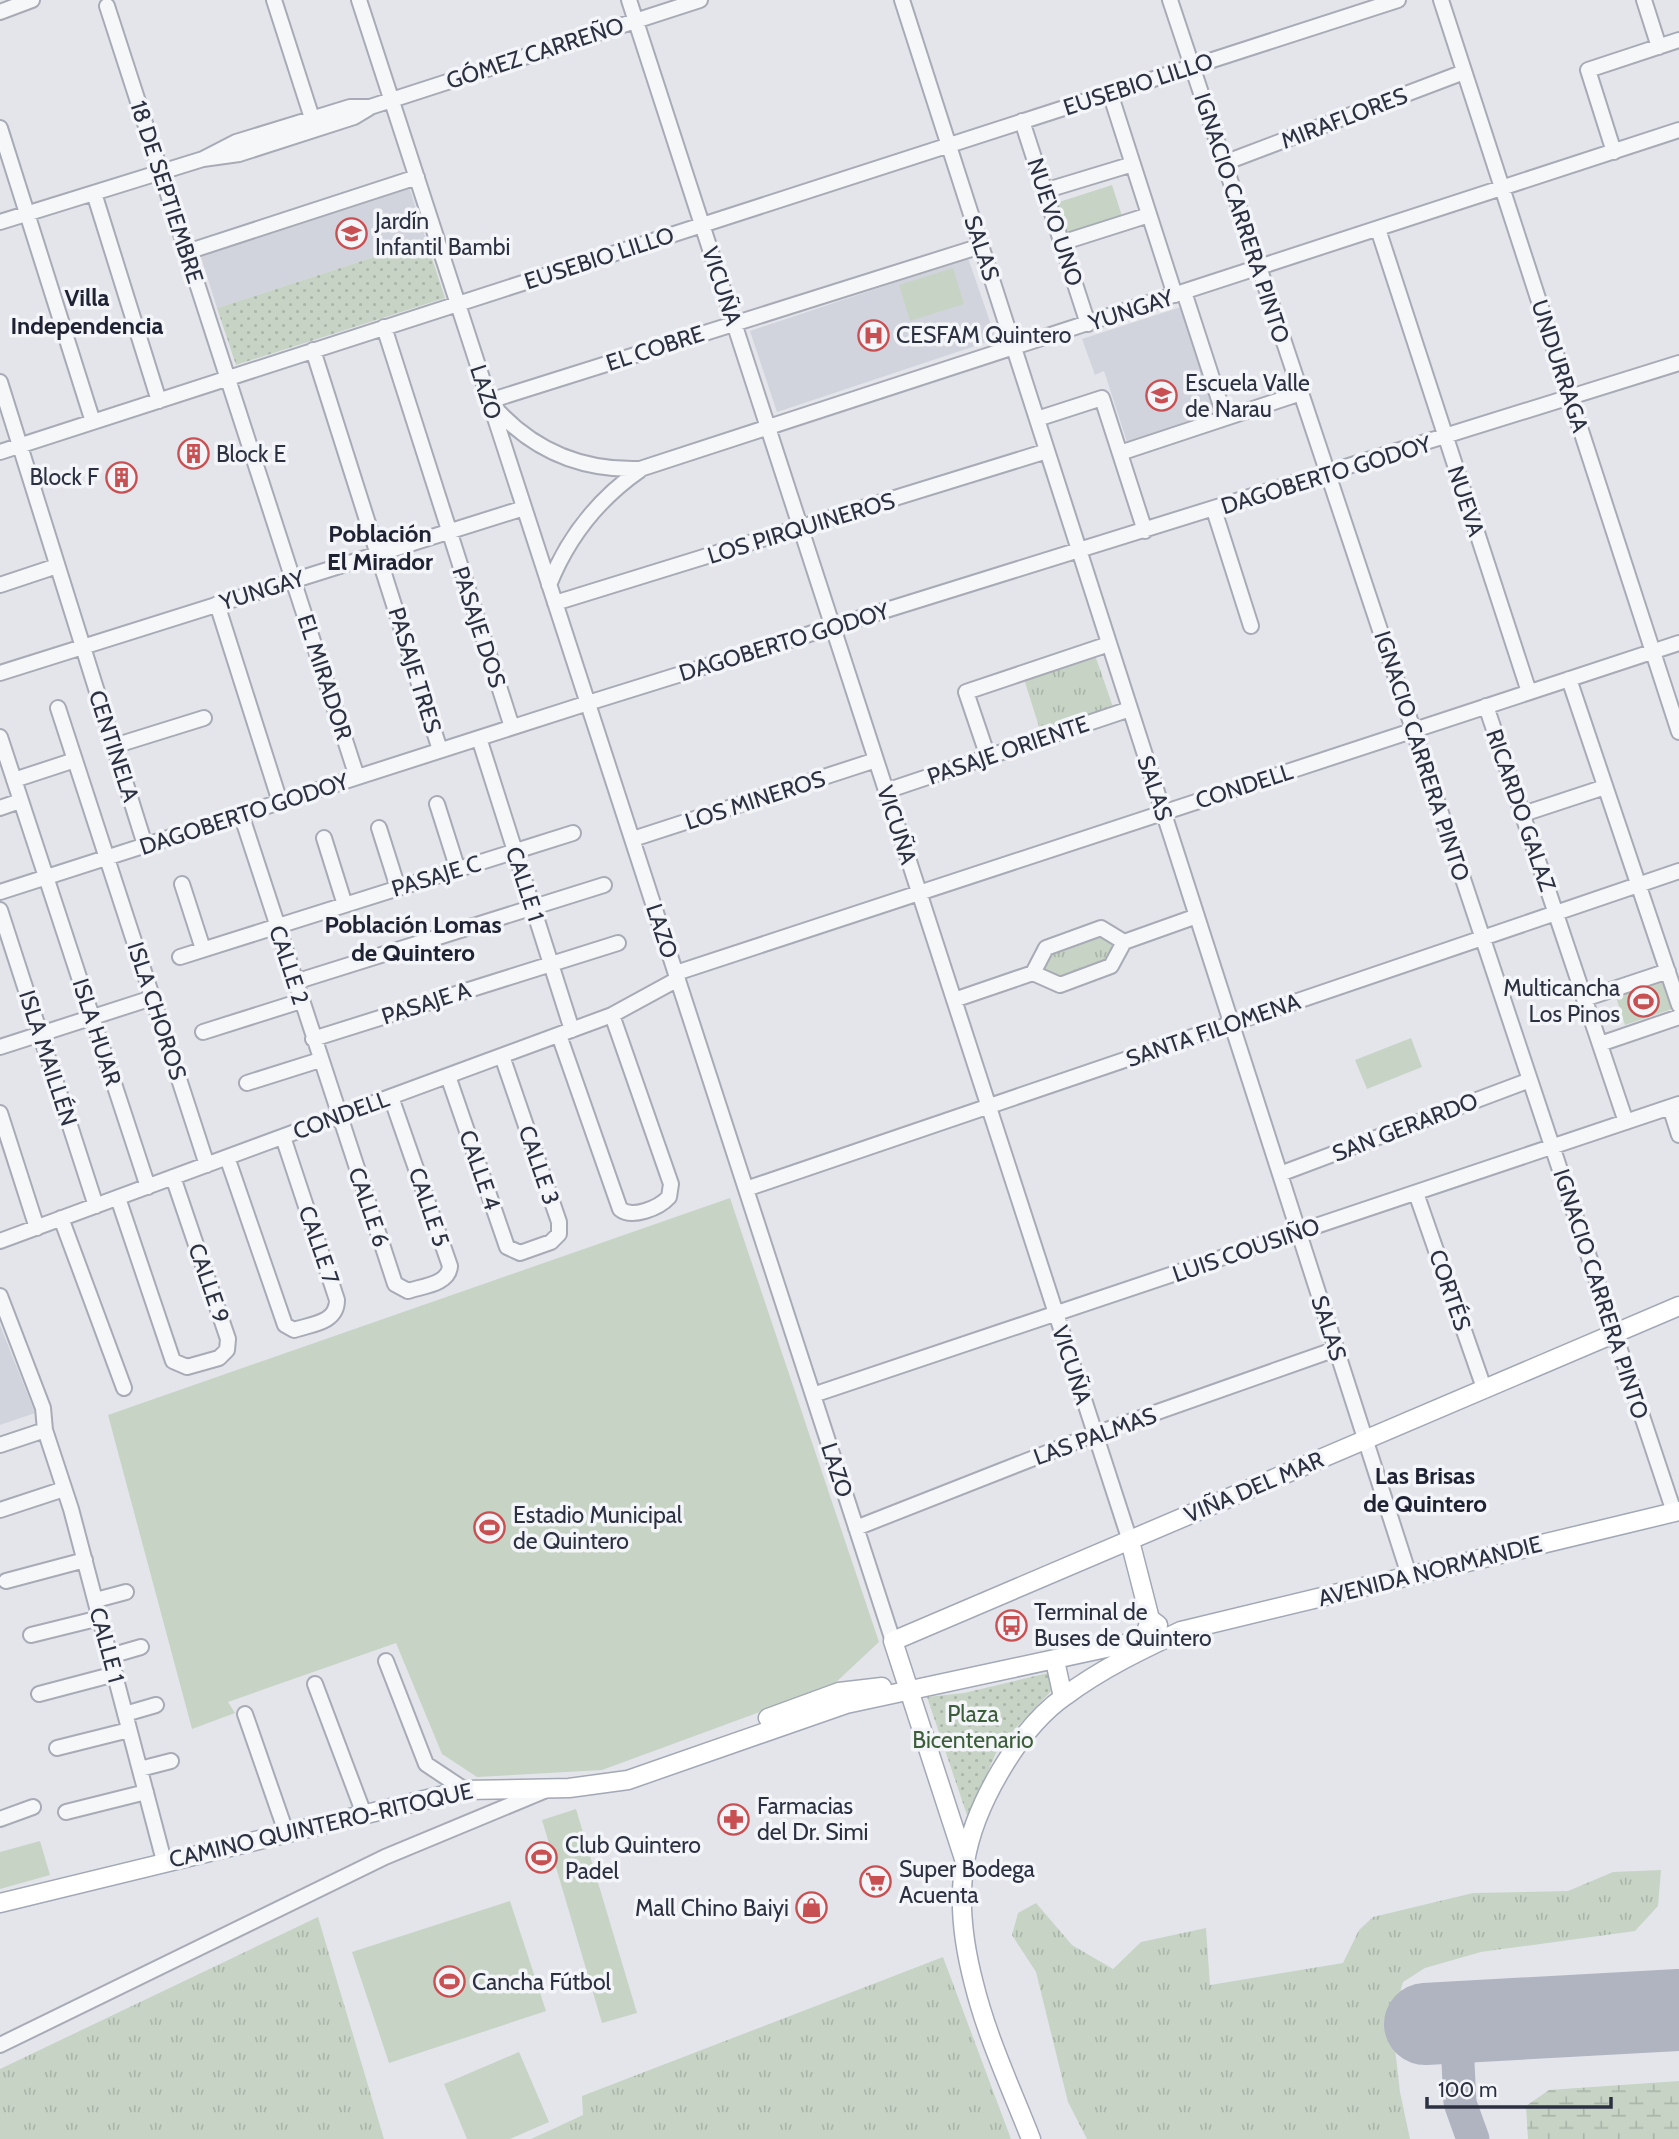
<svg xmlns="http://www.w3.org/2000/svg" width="1679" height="2139" viewBox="0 0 1679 2139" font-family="Cabin,sans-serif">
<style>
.built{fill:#d2d4dd}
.grass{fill:url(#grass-tufts)}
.wetland{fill:url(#wetland-marsh)}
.park{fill:url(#park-dots)}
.pitch{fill:#c7d4c5}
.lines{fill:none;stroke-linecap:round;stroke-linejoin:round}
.taxiway{stroke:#b0b4c0;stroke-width:33}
.runway{stroke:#b0b4c0;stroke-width:82}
.minor-casing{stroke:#a8abb5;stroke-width:18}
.major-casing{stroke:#a3a8b6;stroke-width:21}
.minor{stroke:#f6f7f9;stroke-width:14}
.major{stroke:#fff;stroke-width:18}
.labels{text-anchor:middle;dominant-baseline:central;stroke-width:7;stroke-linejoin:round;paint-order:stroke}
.street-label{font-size:23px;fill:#2c3142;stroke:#f3f5f8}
.poi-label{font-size:23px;fill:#2c3142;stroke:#f3f5f8;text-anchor:start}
.park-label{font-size:23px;fill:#3c5d3a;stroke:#f3f5f8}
.neighbourhood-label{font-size:24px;font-weight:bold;fill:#1e2233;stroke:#f3f5f8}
</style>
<defs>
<pattern id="grass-tufts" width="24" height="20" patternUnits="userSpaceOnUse" patternTransform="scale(1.75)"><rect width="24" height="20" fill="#c7d4c5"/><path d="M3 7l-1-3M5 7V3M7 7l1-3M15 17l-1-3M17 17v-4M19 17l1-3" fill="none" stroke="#abb6aa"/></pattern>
<pattern id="wetland-marsh" width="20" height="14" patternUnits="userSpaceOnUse" patternTransform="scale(1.75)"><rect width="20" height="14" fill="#c7d4c5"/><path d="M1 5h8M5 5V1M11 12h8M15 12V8" fill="none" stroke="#abb6aa"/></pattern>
<pattern id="park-dots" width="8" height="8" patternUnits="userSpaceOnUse" patternTransform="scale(1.75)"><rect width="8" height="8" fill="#c7d4c5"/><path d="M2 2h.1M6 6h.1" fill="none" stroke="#abb6aa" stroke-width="1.8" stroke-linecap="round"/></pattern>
</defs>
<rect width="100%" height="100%" fill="#e3e5eb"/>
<path class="built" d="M409 187 426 240 217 308 200 254Z
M968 258 996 339 777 412 750 331Z
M1184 306 1218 418 1128 445 1104 371 1095 375 1082 339Z
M0 1325 35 1413 0 1425Z"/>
<path class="grass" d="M1095 655 1113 707 1040 730 1024 679Z
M1100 933 1117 945 1109 961 1059 981 1041 973 1052 949Z
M1661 1870 1658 1906 1635 1931 1481 1952 1425 1968 1403 1982 1392 2022 1400 2092 1410 2139H1087L1068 2102 1036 1972 1012 1935 1018 1913 1036 1903 1072 1945 1113 1969 1141 1942 1206 1928 1210 1985 1343 1963 1359 1930 1373 1917 1473 1893 1568 1891 1613 1872Z
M318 1917 384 2139H0V2069Z
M943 1957 1011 2139H531L583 2115 582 2096Z"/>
<path class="wetland" d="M1679 2081V2139H1528L1526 2106 1549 2090Z"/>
<path class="park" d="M426 240 445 298 236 365 217 308Z
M1048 1673 1054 1688 999 1746 968 1818 927 1697 964 1693Z"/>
<path class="pitch" d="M1112 185 1123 219 1067 237 1056 203Z
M953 268 964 304 910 321 899 285Z
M1662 978 1672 1009 1625 1025 1615 994Z
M1411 1038 1422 1067 1367 1089 1355 1060Z
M730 1198 879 1642 833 1685 602 1770 477 1777 442 1754 396 1643 228 1702 235 1713 192 1729 108 1415Z
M576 1809 637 2013 602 2023 542 1820Z
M40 1841 50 1875 0 1889V1852Z
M510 1901 546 2011 389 2063 352 1952Z
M519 2052 549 2122 510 2139H467L444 2084Z"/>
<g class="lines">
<path class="taxiway" d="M1456 2022 1460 2103 1473 2139"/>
<path class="runway" d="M1425 2024 1679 2010"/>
<defs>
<path id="minor" d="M274 0 312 118
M359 0 893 1641
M629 0 1130 1541
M902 0 1409 1575
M1170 0 1674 1512
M1441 0 1679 732
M1644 0 1659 47
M107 6 357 777
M0 12 32 0
M1110 93 1175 295
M1022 121 1088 324
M0 128 93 422
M1614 152 1588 70 1679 40
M203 159 236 142 350 107H370L700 0
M1224 163 1464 72
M1044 191 1133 164
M94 193 159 401
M0 222 203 159 239 154 354 117 369 108
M1378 229 1529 692
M1061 243 1149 215
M981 246 489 401C528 448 579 471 640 469L1679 130
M187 252 417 177
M1184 292 1225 418
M384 327 512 727
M313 350 440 750
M0 382 145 845
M1037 419 1102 398 1145 531
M0 452 1398 0
M1120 453 1301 393
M1214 510 1251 626
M0 585 57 566
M549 585C568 537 597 500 640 470
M555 603 1047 451
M217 604 280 802
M0 673 524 508
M1569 679 1679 1005
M1486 706 1626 1122
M58 708 207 1165
M0 737 148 1187
M479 738 572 1030
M114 746 204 718
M988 757 966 692 1109 644
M14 780 75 760
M886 791 1130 709
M437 804 458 870
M0 808 20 801
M241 814 395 1284 408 1291C423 1286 449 1284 450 1266L391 1097
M1523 814 1605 787
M379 828 398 888
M324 838 345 905
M633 839 876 760
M182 884 203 949
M0 892 588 703 1679 363
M0 910 96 1206
M180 957 573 833
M676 973 1679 643
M1033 973 1060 985 1111 966 1124 942 1197 916
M295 982 604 885
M1584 999 1668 971
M954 1000 1033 973 1046 948 1101 928 1124 942
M203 1032 301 1001
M559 1035 620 1209C632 1219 659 1208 669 1197L671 1184 612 1015
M313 1039 618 943
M1600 1044 1679 1017
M0 1047 152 998
M448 1076 507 1247 520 1253 551 1242 559 1234V1222L502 1056
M247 1083 320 1060
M1670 1107 1679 1135
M0 1113 37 1228
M227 1157 285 1325 294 1330C312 1324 337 1323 337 1300L283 1137
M1280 1174 1530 1080
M746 1189 1679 871
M1416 1193 1484 1388
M118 1198 173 1361 187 1367 219 1358 227 1350 228 1339 173 1177
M61 1218 124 1388
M0 1241 612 1015 678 979
M0 1296 43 1408 45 1430 71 1509 164 1861
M813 1395 1679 1104
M0 1445 45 1430
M0 1510 64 1489
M856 1528 1095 1434 1336 1349
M6 1581 85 1560
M96 1600 126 1592
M31 1635 100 1618
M110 1656 141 1647
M386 1661 426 1764 465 1790
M315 1684 364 1814
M39 1694 115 1674
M125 1714 156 1705
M245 1714 286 1832
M57 1748 129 1730
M140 1769 171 1761
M66 1812 146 1792
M0 1819 33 1807
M0 2045 385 1857 544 1791"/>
<path id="major" d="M1130 1541 1150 1619 1158 1625
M1055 1661 1063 1697
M768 1718 839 1692 882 1687
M965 1862 893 1641 1679 1306
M0 1903 465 1790 569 1788 628 1780 846 1704 1134 1642 1146 1633 1150 1619
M1031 2139C1011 2088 987 2037 974 1984 964 1946 958 1901 965 1862 974 1806 1018 1729 1065 1696 1101 1669 1141 1650 1181 1631L1679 1511"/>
</defs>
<use href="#minor" class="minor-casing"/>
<use href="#major" class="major-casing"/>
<use href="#minor" class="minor"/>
<use href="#major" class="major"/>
</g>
<defs>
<symbol id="school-ring" viewBox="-11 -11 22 22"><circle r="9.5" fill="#f3f5f8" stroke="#c85052" stroke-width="1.5"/><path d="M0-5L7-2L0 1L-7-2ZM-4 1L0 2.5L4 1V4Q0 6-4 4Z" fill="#c85052"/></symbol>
<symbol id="hospital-ring" viewBox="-11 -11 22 22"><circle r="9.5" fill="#f3f5f8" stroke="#c85052" stroke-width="1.5"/><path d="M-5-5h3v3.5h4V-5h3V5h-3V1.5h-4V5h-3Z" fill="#c85052"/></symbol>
<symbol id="building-ring" viewBox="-11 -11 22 22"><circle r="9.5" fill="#f3f5f8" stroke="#c85052" stroke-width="1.5"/><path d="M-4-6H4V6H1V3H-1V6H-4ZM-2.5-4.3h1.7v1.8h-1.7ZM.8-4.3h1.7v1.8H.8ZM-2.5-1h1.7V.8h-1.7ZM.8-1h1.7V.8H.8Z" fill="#c85052"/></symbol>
<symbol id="stadium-ring" viewBox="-11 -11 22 22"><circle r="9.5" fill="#f3f5f8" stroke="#c85052" stroke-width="1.5"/><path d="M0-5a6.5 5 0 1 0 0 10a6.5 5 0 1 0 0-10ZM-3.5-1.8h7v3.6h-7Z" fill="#c85052"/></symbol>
<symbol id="bus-ring" viewBox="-11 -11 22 22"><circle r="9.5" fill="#f3f5f8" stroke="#c85052" stroke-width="1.5"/><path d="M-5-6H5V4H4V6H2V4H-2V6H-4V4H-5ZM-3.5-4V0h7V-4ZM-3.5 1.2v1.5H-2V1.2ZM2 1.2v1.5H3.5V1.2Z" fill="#c85052"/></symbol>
<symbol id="pharmacy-ring" viewBox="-11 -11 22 22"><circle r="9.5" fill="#f3f5f8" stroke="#c85052" stroke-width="1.5"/><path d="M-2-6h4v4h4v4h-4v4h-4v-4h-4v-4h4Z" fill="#c85052"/></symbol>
<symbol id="supermarket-ring" viewBox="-11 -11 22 22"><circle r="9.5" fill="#f3f5f8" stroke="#c85052" stroke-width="1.5"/><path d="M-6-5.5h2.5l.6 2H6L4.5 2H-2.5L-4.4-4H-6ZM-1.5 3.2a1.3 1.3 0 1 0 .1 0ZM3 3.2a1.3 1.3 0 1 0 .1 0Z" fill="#c85052"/></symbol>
<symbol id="shop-ring" viewBox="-11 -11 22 22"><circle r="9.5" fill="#f3f5f8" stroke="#c85052" stroke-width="1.5"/><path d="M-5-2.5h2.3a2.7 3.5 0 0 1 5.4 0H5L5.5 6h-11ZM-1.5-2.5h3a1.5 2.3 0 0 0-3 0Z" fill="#c85052"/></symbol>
</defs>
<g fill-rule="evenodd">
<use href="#school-ring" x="334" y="216" width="35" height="35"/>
<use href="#hospital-ring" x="856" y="318" width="35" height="35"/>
<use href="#school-ring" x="1144" y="378" width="35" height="35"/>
<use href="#building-ring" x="176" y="436" width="35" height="35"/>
<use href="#building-ring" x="104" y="460" width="35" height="35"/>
<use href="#stadium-ring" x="1626" y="984" width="35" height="35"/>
<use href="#stadium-ring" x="472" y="1510" width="35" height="35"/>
<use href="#bus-ring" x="994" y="1608" width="35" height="35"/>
<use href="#pharmacy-ring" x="716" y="1802" width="35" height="35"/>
<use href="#stadium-ring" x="524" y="1840" width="35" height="35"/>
<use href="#supermarket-ring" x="858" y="1864" width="35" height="35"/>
<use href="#shop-ring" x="794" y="1890" width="35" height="35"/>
<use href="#stadium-ring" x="432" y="1964" width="35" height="35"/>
</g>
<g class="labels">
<g class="street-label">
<text transform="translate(535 53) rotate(-18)">GÓMEZ CARREÑO</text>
<text transform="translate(1138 84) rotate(-18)">EUSEBIO LILLO</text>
<text transform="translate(1344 118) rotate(-21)">MIRAFLORES</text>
<text transform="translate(167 192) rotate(72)">18 DE SEPTIEMBRE</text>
<text transform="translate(1242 218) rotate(72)">IGNACIO CARRERA PINTO</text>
<text transform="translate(1055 222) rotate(72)">NUEVO UNO</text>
<text transform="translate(982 248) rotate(72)">SALAS</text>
<text transform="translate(599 258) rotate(-18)">EUSEBIO LILLO</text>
<text transform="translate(722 286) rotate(72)">VICUÑA</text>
<text transform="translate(1131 310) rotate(-18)">YUNGAY</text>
<text transform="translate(655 348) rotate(-18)">EL COBRE</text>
<text transform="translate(1560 366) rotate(72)">UNDURRAGA</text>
<text transform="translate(486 392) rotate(72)">LAZO</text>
<text transform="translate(1326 475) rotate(-17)">DAGOBERTO GODOY</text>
<text transform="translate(1466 501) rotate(72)">NUEVA</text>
<text transform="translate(801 528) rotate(-17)">LOS PIRQUINEROS</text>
<text transform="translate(262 590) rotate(-17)">YUNGAY</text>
<text transform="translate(479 627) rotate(72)">PASAJE DOS</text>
<text transform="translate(784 642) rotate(-17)">DAGOBERTO GODOY</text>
<text transform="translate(415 670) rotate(73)">PASAJE TRES</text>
<text transform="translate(325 677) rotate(72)">EL MIRADOR</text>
<text transform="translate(114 746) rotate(72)">CENTINELA</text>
<text transform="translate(1008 750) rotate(-19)">PASAJE ORIENTE</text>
<text transform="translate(1422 756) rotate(72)">IGNACIO CARRERA PINTO</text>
<text transform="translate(1244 786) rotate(-18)">CONDELL</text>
<text transform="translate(1155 788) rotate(72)">SALAS</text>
<text transform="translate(755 800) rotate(-18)">LOS MINEROS</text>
<text transform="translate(1521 810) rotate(71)">RICARDO GALAZ</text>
<text transform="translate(244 814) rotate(-18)">DAGOBERTO GODOY</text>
<text transform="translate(897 825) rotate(72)">VICUÑA</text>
<text transform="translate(436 876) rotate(-17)">PASAJE C</text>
<text transform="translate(525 884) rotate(72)">CALLE 1</text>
<text transform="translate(662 931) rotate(72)">LAZO</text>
<text transform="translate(289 965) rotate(72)">CALLE 2</text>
<text transform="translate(426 1003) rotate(-18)">PASAJE A</text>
<text transform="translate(157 1011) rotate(72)">ISLA CHOROS</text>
<text transform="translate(1213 1030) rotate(-19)">SANTA FILOMENA</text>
<text transform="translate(97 1032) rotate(72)">ISLA HUAR</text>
<text transform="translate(48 1058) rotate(72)">ISLA MAILLÉN</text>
<text transform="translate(341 1115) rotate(-20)">CONDELL</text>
<text transform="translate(1405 1127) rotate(-21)">SAN GERARDO</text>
<text transform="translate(539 1165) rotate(71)">CALLE 3</text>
<text transform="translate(480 1170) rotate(71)">CALLE 4</text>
<text transform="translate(369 1207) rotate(71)">CALLE 6</text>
<text transform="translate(429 1207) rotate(71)">CALLE 5</text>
<text transform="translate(319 1245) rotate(71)">CALLE 7</text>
<text transform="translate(1246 1250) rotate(-19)">LUIS COUSIÑO</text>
<text transform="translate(209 1283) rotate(71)">CALLE 9</text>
<text transform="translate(1450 1290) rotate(71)">CORTÉS</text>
<text transform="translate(1601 1294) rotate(72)">IGNACIO CARRERA PINTO</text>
<text transform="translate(1329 1328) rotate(72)">SALAS</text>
<text transform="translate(1072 1365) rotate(72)">VICUÑA</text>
<text transform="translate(1095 1436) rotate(-20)">LAS PALMAS</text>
<text transform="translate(837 1470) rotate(72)">LAZO</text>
<text transform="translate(1254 1487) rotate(-23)">VIÑA DEL MAR</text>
<text transform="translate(1430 1571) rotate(-14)">AVENIDA NORMANDIE</text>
<text transform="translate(107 1645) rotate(75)">CALLE 1</text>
<text transform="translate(321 1825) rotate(-13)">CAMINO QUINTERO-RITOQUE</text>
</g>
<g class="poi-label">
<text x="375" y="221">Jardín<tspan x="375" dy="26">Infantil Bambi</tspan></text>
<text x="896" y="335">CESFAM Quintero</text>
<text x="1185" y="383">Escuela Valle<tspan x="1185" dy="26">de Narau</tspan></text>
<text x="216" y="454">Block E</text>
<text x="99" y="477" text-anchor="end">Block F</text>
<text x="1620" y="988" text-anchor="end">Multicancha<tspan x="1620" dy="26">Los Pinos</tspan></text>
<text x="513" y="1515">Estadio Municipal<tspan x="513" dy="26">de Quintero</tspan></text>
<text x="1034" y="1612">Terminal de<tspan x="1034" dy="26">Buses de Quintero</tspan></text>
<text x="757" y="1806">Farmacias<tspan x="757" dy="26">del Dr. Simi</tspan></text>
<text x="565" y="1845">Club Quintero<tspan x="565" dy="26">Padel</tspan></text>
<text x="899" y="1869">Super Bodega<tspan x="899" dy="26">Acuenta</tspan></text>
<text x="789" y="1908" text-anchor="end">Mall Chino Baiyi</text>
<text x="472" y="1982">Cancha Fútbol</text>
</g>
<g class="park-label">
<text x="973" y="1714">Plaza<tspan x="973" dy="26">Bicentenario</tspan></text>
</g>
<g class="neighbourhood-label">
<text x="87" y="297">Villa<tspan x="87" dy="28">Independencia</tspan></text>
<text x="380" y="533">Población<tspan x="380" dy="28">El Mirador</tspan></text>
<text x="413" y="924">Población Lomas<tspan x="413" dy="28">de Quintero</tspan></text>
<text x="1425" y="1475">Las Brisas<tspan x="1425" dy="28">de Quintero</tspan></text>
</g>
</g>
<path d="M1427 2097v10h184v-10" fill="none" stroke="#2c3142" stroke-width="3.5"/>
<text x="1438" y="2097" font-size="21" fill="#2c3142" stroke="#f3f5f8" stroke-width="5" paint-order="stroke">100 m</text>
</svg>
